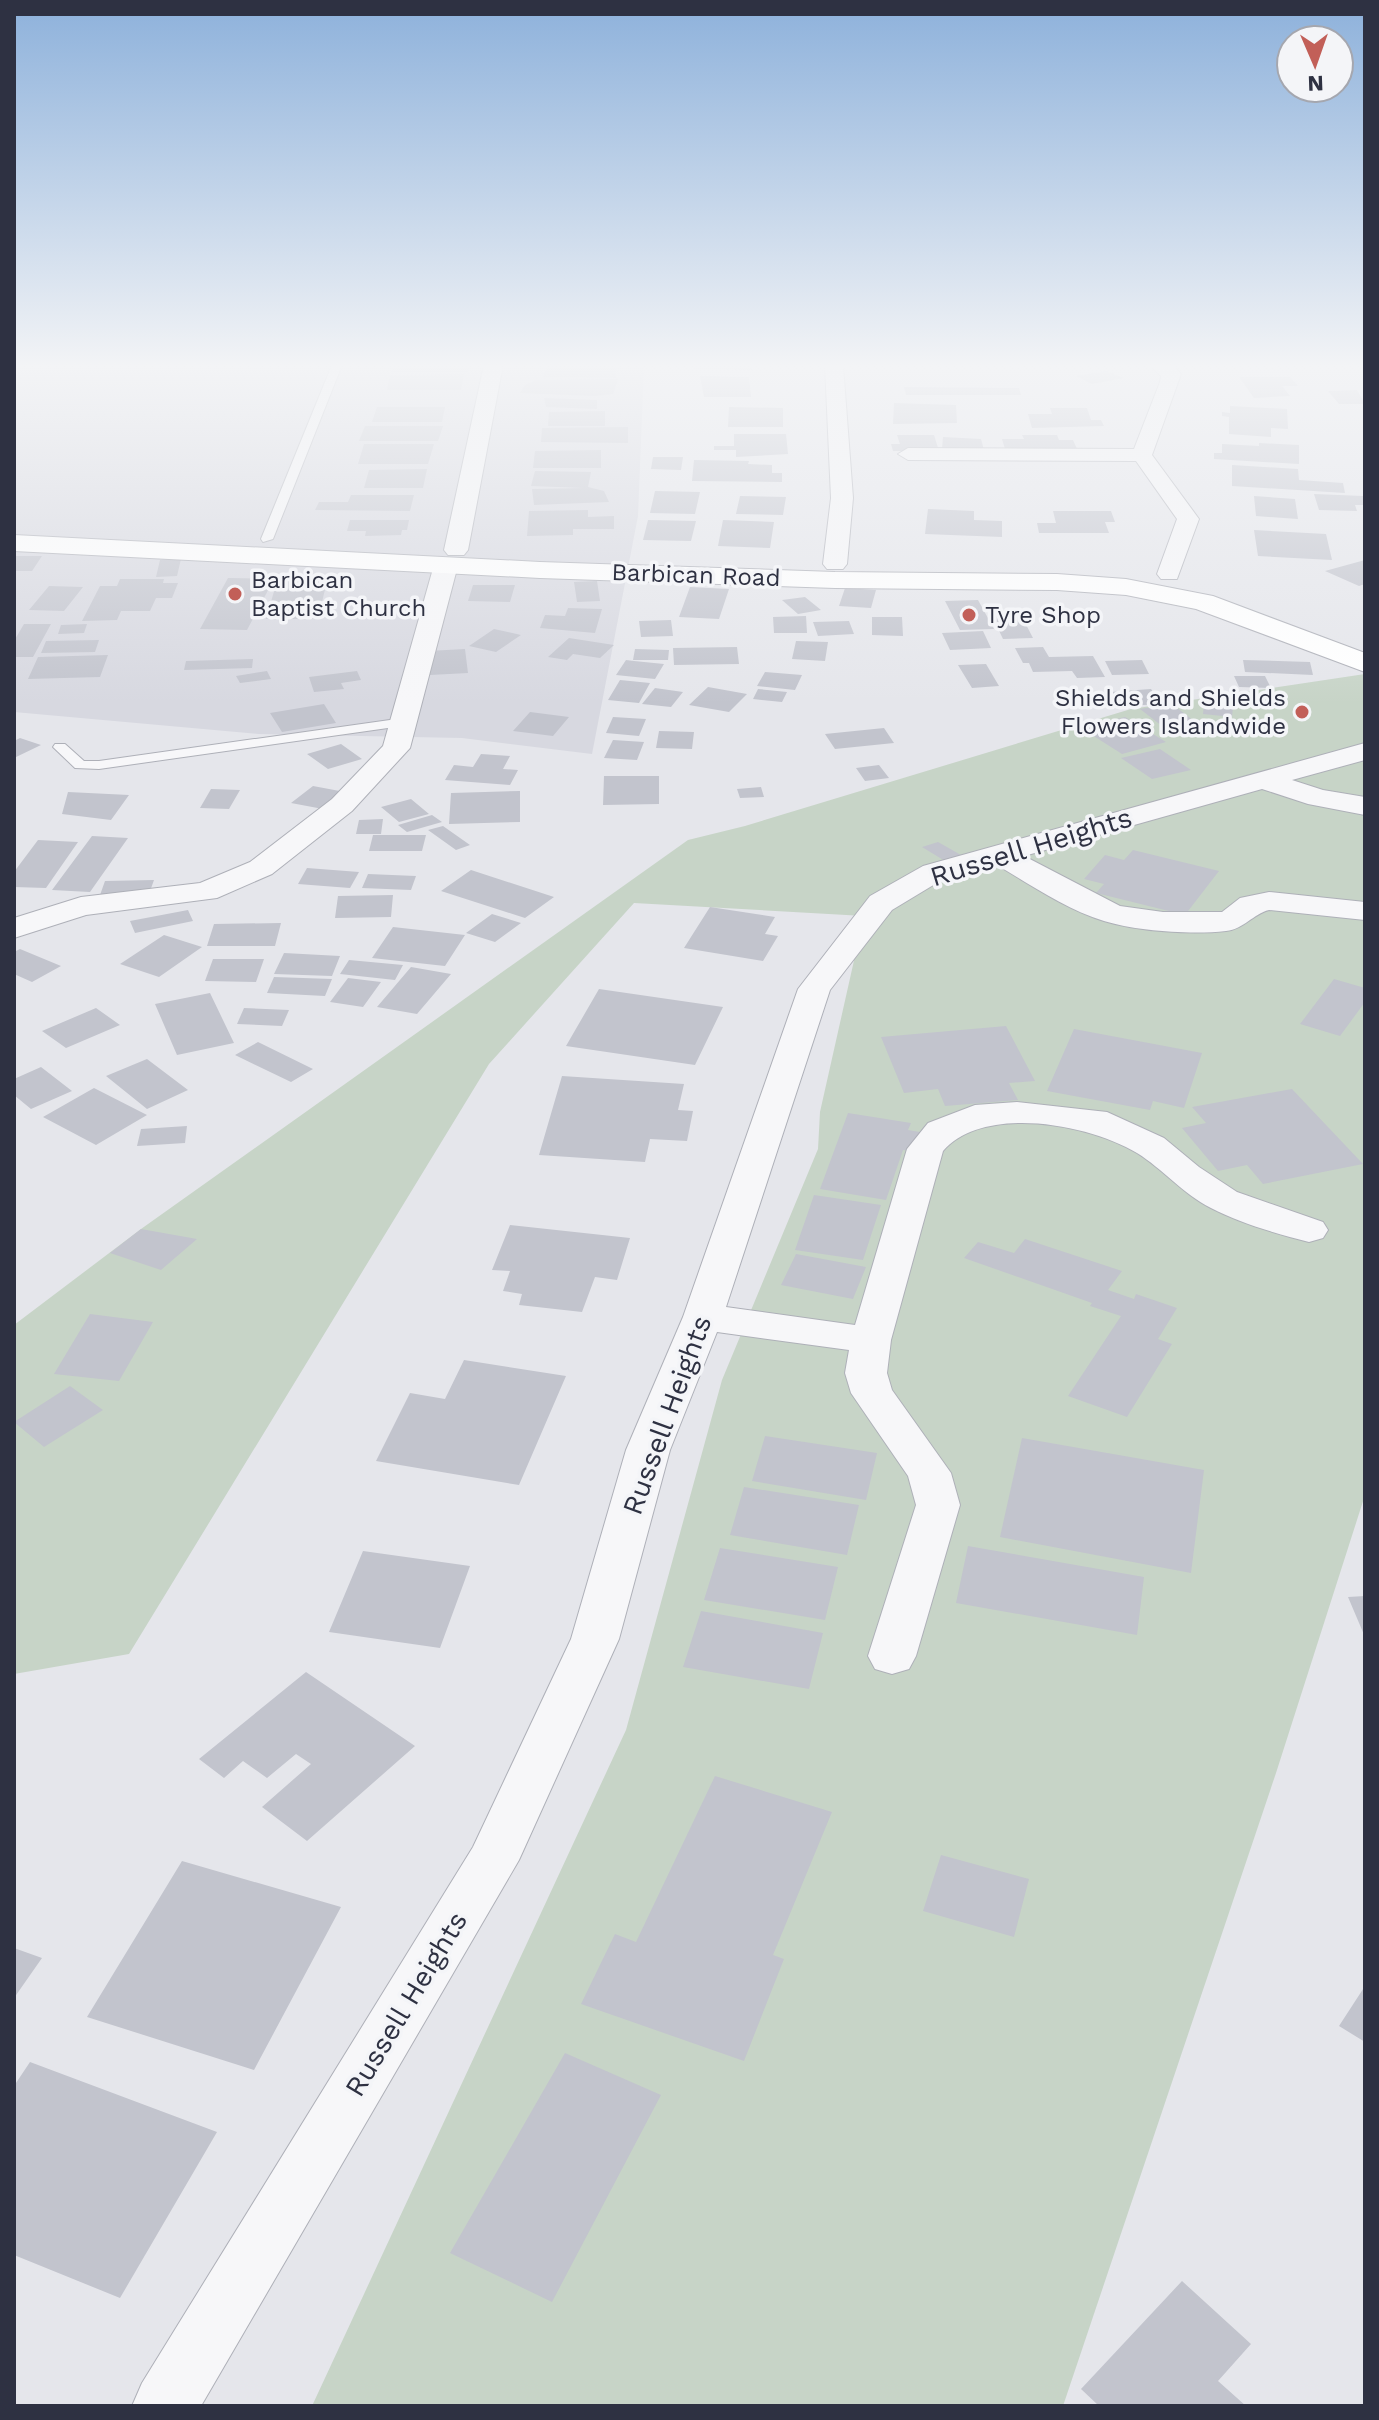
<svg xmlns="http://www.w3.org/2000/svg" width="1379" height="2420" viewBox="0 0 1379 2420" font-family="'Work Sans',sans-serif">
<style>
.built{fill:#d7d8e0}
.green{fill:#c7d4c7}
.building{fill:#c2c4cd}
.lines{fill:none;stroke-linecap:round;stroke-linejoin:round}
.lane-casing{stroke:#aeb0b8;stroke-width:2}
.street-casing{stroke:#aeb0b8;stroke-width:2}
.secondary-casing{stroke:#aeb0b8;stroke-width:2}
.lane{fill:#f7f7f9;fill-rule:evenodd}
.street{fill:#f7f7f9;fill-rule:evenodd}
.secondary{fill:#fff;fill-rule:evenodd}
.poi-dot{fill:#c25f58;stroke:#f4f5f8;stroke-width:3}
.labels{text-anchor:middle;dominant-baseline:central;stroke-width:7;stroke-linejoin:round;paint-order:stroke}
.far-street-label{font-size:24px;fill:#2e3142;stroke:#f4f5f8}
.far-poi-label{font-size:24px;fill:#2e3142;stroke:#f4f5f8;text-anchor:start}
.street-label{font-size:28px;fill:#2e3142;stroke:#f4f5f8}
</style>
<rect width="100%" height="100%" fill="#e5e6eb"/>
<path class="built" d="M14 365H644L638 516 592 754 462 738 259 734 14 712Z"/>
<path class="green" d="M1365 674V1495L1276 1773 1063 2406H312L626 1730 722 1380 818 1149 820 1112 864 916 634 903 489 1064 129 1654 14 1674V1325L141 1229 688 840 745 826 1131 709Z"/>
<path class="building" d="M393 365H469L468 372H391Z
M547 365H615L616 378 543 377Z
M696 365H752V370L696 369Z
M1107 371 1124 378 1092 384 1076 376Z
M464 374 461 390H387L390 375Z
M700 376 749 377 751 397H704Z
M1239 377H1290L1298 386H1282L1290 396 1254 398Z
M618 379 613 394 595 396 520 393 525 385 536 380Z
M904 387 1019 388 1021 395H906Z
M1357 390 1365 404H1339L1328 391Z
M544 398 597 400V409L546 407Z
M894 403 956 405 957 423 893 424Z
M1230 406 1287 409 1288 429 1271 428V437L1229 434V417L1222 416V412L1230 413Z
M377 407H445L442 422H372Z
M729 407 783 408V427H728Z
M1050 408H1087L1091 420H1101L1104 426 1032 428 1028 414H1052Z
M605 411V426H548L549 412Z
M365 426H443L438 441H359Z
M628 427V443L541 442 542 428Z
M734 434H786L788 454 736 457V450H714V446H734Z
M897 435H934L939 451H893L891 444H900Z
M1022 435H1057L1059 440H1073L1077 449H1005L1002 439H1024Z
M943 437 981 439 984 450 942 449Z
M1259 443 1299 445V464L1214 459V453H1222V444L1259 446Z
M364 444H434L428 464H358Z
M601 450V468H533L535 451Z
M653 457H683L681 470 651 469Z
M694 460 749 461 748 464 772 465V473H782V482L692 481Z
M1232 465 1298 469 1299 480 1343 483 1345 493 1232 486Z
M427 469 423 488H364L369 470Z
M535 471 591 472 588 487 604 491 609 502 534 505 532 489 584 488 531 486Z
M655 491 700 492 695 514 650 513Z
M1314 494 1363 496 1365 505H1355L1357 511 1319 510Z
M351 495H414L410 511 315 510 319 502H348Z
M740 496 786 497 783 515 736 514Z
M1254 496 1295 499 1298 519 1256 516Z
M928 509 974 511V520L1002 521V537L925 534Z
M588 510V517L614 516V529H573V535L527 536 529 511Z
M1053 511H1111L1115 522H1105L1109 533H1039L1037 523H1056Z
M350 520H409L407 530H402L401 535 365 536 366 531H347Z
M648 520 696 521 691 541 643 540Z
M723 520 774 522 770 548 718 546Z
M1254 530 1326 534 1332 560 1258 556Z
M14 556H42L32 571H14Z
M181 559 177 576 156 577 160 560Z
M1365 560V584L1359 586 1325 571Z
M228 578 274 579 247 630 200 629Z
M120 579H164L163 583H178L172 598H156L150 611H121L117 620 82 621 100 586H117Z
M277 581H327L318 619H266Z
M597 581 600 601 577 602 574 582Z
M473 585H515L510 602 468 601Z
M49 586 83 587 64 611 29 610Z
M690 587 729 589 719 619 679 617Z
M845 588 876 590 871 608 839 606Z
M805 597 821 610 798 614 782 600Z
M978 600 994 629 960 630 945 601Z
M568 608 602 609 595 633 540 628 545 615 565 616Z
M1020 613 1033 638 1003 639 991 614Z
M806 616 807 633H774L773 617Z
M872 617H902L903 636 872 635Z
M671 620 673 636 641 637 639 621Z
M849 621 854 634 818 636 813 622Z
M24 624H51L33 657H14V641Z
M87 624 84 633 58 634 61 625Z
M494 629 521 635 496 652 469 646Z
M983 631 991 648 950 650 942 633Z
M569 638 614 645 600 658 573 654 567 660 548 657Z
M99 640 95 652 41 653 46 641Z
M796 641 828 642 825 661 792 659Z
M737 647 739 664 674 665 673 648Z
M1043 647 1049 657 1093 656 1105 677 1077 678 1072 671 1033 672 1029 663H1023L1015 648Z
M465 649 468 673 430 675 428 651Z
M635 649 669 650 668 660H633Z
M108 655 100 677 28 679 38 657Z
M253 659 252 668 184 670 186 661Z
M626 660 634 661 664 664 655 679 616 675Z
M1142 660 1149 674 1112 675 1105 661Z
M1243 660 1310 662 1313 675 1245 672Z
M986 664 999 686 972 688 958 665Z
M267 671 271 679 240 683 236 676Z
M357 671 361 680 341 683 344 689 314 692 309 677Z
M765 672 802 675 795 690 757 686Z
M1234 676H1265L1271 688 1239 687Z
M620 680 650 683 639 703 608 700Z
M708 687 747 694 729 712 689 705Z
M655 688 683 692 671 707 642 704Z
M758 689 787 692 782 702 753 699Z
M1151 689 1161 704 1107 707 1097 693Z
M324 704 336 723 282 732 270 713Z
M1172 704 1194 721 1162 726 1140 709Z
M1204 704 1233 707 1232 717 1203 714Z
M530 712 569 717 553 736 513 731Z
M613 717 646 719 639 736 606 733Z
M1125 717 1166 742 1122 754 1081 728Z
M884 728 894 743 835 749 825 734Z
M659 731 694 732 692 749 656 748Z
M20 738 41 745 14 758V741Z
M613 740 644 742 637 760 604 758Z
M341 744 362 759 328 769 307 754Z
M1160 749 1191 770 1152 779 1121 758Z
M481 754 510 756 503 769 518 770 510 785 445 780 454 765 473 767Z
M879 765 889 778 865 781 856 768Z
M604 776H659V804L603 805Z
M313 786 345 792 323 809 291 803Z
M761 787 764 797 740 798 737 789Z
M211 789 240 790 229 809 200 808Z
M520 791V822L449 824 451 793Z
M68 792 129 795 111 820 62 814Z
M411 799 429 814 399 822 381 807Z
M432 815 442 822 407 832 398 825Z
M383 819 381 834H356L359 820Z
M443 826 470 845 456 850 428 830Z
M373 835H426L422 851H369Z
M92 836 128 838 90 892 52 890Z
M38 840 78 842 46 888 14 887V872Z
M938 842 961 855 945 861 922 847Z
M1133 850 1219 871 1185 915 1096 893 1104 884 1084 879 1105 855 1124 860Z
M307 868 359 872 350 888 298 884Z
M471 870 554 897 525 918 441 891Z
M368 874 416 876 411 890 362 888Z
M154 880 149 894 100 895 105 881Z
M393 895 391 917 335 918 338 896Z
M710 907 775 917 765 934 778 936 763 961 684 948Z
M188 910 193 921 135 933 130 921Z
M492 914 521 923 495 942 466 933Z
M281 923 275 946H207L214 924Z
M393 927 465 935 445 966 372 958Z
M164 935 202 947 159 977 120 964Z
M20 949 61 966 32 982 14 974V952Z
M284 953 340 956 332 976 274 974Z
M213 959H264L256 982 205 981Z
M349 960 403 965 395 980 340 974Z
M411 967 451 974 417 1014 377 1007Z
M274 977 332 979 325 996 267 993Z
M348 978 381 982 363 1007 330 1002Z
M1334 979 1365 988V1002L1340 1036 1300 1024Z
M599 989 723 1007 695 1065 566 1046Z
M210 993 234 1043 177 1055 155 1004Z
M96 1008 120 1025 66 1048 42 1031Z
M244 1008 289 1010 282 1026 237 1024Z
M1006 1026 1035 1081 1009 1083 1018 1100 945 1106 938 1089 904 1093 881 1037Z
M1074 1029 1202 1053 1184 1108 1153 1101 1150 1110 1047 1091Z
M258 1042 313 1069 291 1082 235 1055Z
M147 1059 188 1090 147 1109 106 1076Z
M41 1067 72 1091 31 1109 14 1095V1079Z
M562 1076 684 1084 678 1110 693 1111 687 1141 650 1139 645 1162 539 1155Z
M94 1088 147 1115 96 1145 43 1117Z
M1292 1089 1363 1164 1263 1184 1247 1165 1218 1171 1182 1128 1206 1123 1192 1107Z
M848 1113 911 1123 908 1130 926 1133 920 1152 903 1150 886 1200 820 1189Z
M187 1126 185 1143 137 1146 141 1129Z
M814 1195 881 1205 863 1260 795 1250Z
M510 1225 630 1238 617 1280 595 1277 582 1312 519 1305 522 1294 503 1291 510 1271 492 1270Z
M141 1229 197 1239 161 1270 110 1253Z
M1025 1239 1122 1271 1108 1290 1134 1299 1136 1294 1177 1308 1158 1339 1172 1344 1127 1417 1068 1396 1121 1316 1090 1306 1092 1303 964 1258 978 1242 1014 1253Z
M796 1254 866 1267 853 1299 781 1285Z
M90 1314 153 1322 119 1381 54 1374Z
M464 1360 566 1376 519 1485 376 1461 410 1393 445 1399Z
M70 1386 103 1410 44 1447 14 1422Z
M765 1436 877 1453 866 1500 752 1481Z
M1022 1438 1204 1470 1191 1573 1000 1537Z
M744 1487 859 1505 847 1555 730 1535Z
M968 1546 1144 1577 1137 1635 956 1603Z
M720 1548 838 1567 825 1620 704 1600Z
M363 1551 470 1566 440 1648 329 1632Z
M1365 1596V1637L1348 1597Z
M701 1611 823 1633 809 1689 683 1667Z
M306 1672 415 1746 307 1841 262 1807 311 1764 296 1754 267 1778 243 1761 224 1778 199 1759Z
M715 1776 832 1812 773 1955 784 1959 744 2061 581 2004 615 1934 636 1942Z
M941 1855 1029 1879 1014 1937 923 1911Z
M182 1861 341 1907 254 2070 87 2017Z
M14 1948 42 1958 14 1998Z
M1365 1986V2042L1339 2026Z
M565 2053 661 2095 552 2302 450 2253Z
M30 2062 217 2132 120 2298 14 2255V2086Z
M1182 2281 1251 2344 1218 2381 1246 2406H1099L1081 2389Z"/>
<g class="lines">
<defs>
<path id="lane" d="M332 365H342L273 539 263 542 261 539Z
M404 718 411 722 409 725 99 769 75 768 53 747 55 744H65L84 761H99Z"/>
<path id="street" d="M484 365H503L468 550 464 555H448L444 550Z
M825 365H843L853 498 847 564 843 569H827L823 564 831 498Z
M1150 365H1172L1181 374 1152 455 1199 519 1177 579H1161L1157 574 1177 519 1136 461 908 460 898 454 908 448 1134 449 1160 382 1161 376Z
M446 558 454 560 458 565 410 748 352 811 272 874 217 898 86 915 14 938V918L81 897 200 883 250 862 332 799 383 746 434 565 438 560Z
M1365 743V760L1292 780 1323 790 1365 797V815L1308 804 1262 789 1024 856 1120 906 1163 912H1222L1240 898 1269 892 1365 902V920L1269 910C1253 914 1244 929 1226 931 1192 935 1136 931 1104 921 1065 909 1030 884 995 864L945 878 892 910 830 990 726 1307 855 1325 907 1149 928 1123 975 1105 1017 1102 1107 1112 1164 1138 1199 1167 1237 1192 1323 1222 1328 1230 1323 1238 1309 1242C1277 1234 1240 1223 1211 1208 1183 1194 1163 1169 1137 1153 1089 1124 984 1104 943 1151L891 1340 887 1373 892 1390 951 1473 960 1505 916 1656 909 1669 892 1674 875 1669 868 1656 916 1505 908 1476 851 1393 845 1373 849 1350 717 1332 670 1450 619 1639 519 1860 201 2406H132L142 2383 473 1847 571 1639 626 1450 683 1317 798 989 870 896 923 866Z"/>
<path id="secondary" d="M14 535 540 562 835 572 1057 574 1126 579 1213 596 1365 653V672L1196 609 1126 595 1057 590 835 588 540 578 14 551Z"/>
</defs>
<use href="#lane" class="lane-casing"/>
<use href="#street" class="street-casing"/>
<use href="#secondary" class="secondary-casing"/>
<use href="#lane" class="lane"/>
<use href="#street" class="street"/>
<use href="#secondary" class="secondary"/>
</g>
<linearGradient id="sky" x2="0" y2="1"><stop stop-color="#8db1db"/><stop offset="0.52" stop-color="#f3f4f6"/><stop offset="1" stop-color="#f3f4f6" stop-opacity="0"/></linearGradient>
<rect width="1379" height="704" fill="url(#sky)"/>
<g class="poi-dot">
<circle cx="235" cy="594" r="8"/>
<circle cx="969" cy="615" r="8"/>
<circle cx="1302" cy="712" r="8"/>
</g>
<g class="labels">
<g class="far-street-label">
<text transform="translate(696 575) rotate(2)">Barbican Road</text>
</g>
<g class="far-poi-label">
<text x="251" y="580">Barbican<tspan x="251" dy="28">Baptist Church</tspan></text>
<text x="985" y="615">Tyre Shop</text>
<text x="1286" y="698" text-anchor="end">Shields and Shields<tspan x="1286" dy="28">Flowers Islandwide</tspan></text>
</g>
<g class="street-label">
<text transform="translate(1031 847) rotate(-17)">Russell Heights</text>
<text transform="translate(667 1415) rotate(-70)">Russell Heights</text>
<text transform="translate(406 2004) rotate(-59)">Russell Heights</text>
</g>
</g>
<rect width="1379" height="2420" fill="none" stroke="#2e3142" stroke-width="32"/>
<g transform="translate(1315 64) rotate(178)"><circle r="38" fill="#f4f5f8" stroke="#a5a7af" stroke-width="2"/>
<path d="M0-6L14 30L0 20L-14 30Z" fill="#c25f58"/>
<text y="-12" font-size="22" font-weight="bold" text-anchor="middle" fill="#2e3142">N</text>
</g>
</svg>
